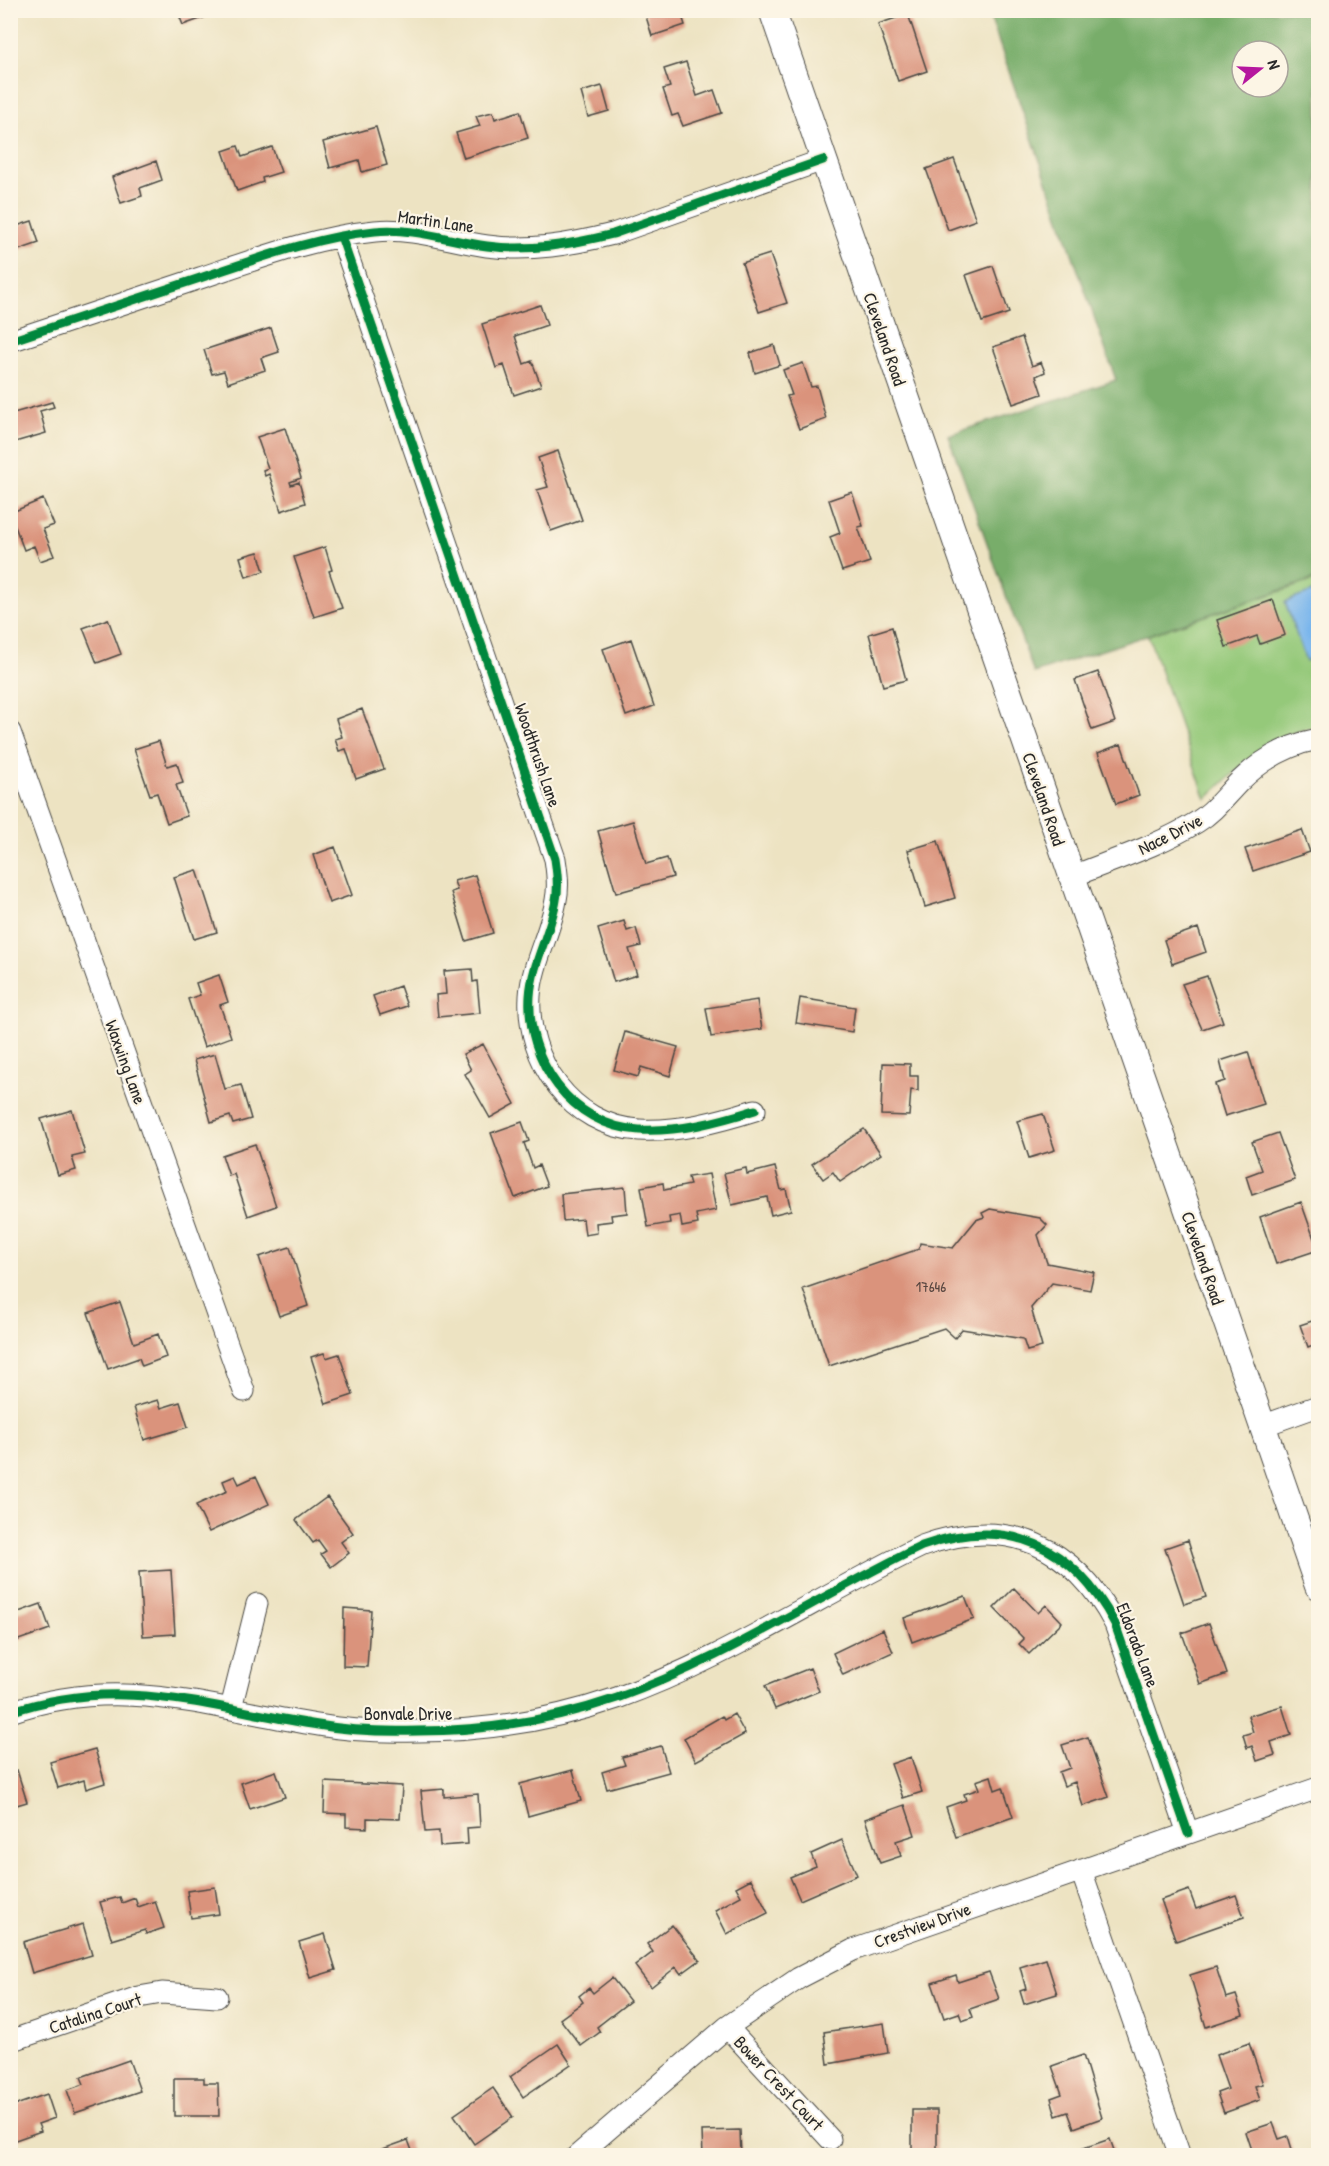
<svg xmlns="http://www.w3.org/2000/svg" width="1329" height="2166" viewBox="0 0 1329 2166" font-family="'Patrick Hand',sans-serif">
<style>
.green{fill:#95c97a;stroke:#607a52;stroke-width:1.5}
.forest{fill:#78ad6a;stroke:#526c4a;stroke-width:1.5;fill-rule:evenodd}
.water{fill:#7ab6ec;stroke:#52708c;stroke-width:1.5}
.building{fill:#da937c}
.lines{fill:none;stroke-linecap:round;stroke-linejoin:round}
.minor-casing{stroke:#484742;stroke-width:23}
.major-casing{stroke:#484742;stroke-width:28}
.minor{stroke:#fff;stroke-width:21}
.major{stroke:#fff;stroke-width:26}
.cycleway-casing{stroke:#fcf5e5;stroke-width:13}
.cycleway{stroke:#00873e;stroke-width:9}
.labels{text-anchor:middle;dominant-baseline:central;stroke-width:4.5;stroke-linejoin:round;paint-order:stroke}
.number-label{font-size:15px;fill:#57453f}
.street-label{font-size:18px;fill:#2b2b2b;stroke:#fcf5e5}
</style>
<rect width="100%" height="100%" fill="#fcf5e5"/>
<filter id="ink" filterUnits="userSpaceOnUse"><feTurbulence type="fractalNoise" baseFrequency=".0167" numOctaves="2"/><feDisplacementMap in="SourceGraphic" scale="12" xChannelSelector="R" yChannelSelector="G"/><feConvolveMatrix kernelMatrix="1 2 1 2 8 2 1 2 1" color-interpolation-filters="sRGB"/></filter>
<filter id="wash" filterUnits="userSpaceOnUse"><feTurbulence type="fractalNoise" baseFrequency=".008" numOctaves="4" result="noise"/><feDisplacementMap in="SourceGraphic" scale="24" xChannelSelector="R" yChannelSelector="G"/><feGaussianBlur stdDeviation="1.35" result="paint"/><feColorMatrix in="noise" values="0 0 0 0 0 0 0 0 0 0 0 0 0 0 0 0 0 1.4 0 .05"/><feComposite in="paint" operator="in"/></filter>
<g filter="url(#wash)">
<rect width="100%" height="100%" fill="#ede3c2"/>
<path class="green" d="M1318 579V726C1269 735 1242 766 1206 799L1148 635Z"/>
<path class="forest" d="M988 11H1318V578L1034 673 948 435 1116 380ZM1242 51H1278V87H1242Z"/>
<path class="water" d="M1318 590V656L1306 661 1285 602Z"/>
<g id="blocks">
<path class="building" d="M177 10H223V11L183 25Z
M644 10H680L685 25 652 36Z
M908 14 927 71 898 81 878 24Z
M686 62 697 96 714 90 722 113 683 126 678 114 672 116 663 89 670 87 664 69Z
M602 86 609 111 588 117 581 92Z
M520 111 528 138 464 158 456 133 480 126 476 116 493 112 495 119Z
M376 127 387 165 362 172 359 160 330 168 323 142Z
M238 146 242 157 272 147 281 172 262 178 263 182 237 191 223 151Z
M954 159 976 220 948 230 926 169Z
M156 161 162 180 140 188 142 196 121 203 112 177Z
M32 221 39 243 10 253V228Z
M770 254 787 303 759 312 742 263Z
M993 266 1009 313 982 322 966 275Z
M540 305 547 325 515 336 524 364 532 361 541 386 514 395 504 365 496 368 482 324Z
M271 328 279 352 261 358 265 370 228 383 224 371 212 374 204 350Z
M1022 337 1032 366 1041 362 1045 372 1036 376 1042 394 1013 404 993 347Z
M774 345 780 365 755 373 750 353Z
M803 363 811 387 817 386 826 419 799 429 787 396 792 395 783 370Z
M52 402 54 407 40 411 46 433 15 442 14 437 10 438V414Z
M285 428 301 478 290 482 291 485 299 482 305 503 281 511 269 474 265 476 263 470 268 468 257 437Z
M558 451 582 520 551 531 537 490 548 487 538 458Z
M852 492 863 526 858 527 870 562 842 571 830 537 840 533 829 500Z
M43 499 54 525 43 529 54 556 40 561 34 546 24 550 10 513Z
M325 547 332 570 329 571 342 608 314 617 294 557Z
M258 552 264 571 246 577 240 557Z
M1273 600 1285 635 1260 644 1257 636 1226 647 1217 620Z
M108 619 121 654 97 663 83 628Z
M892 627 906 680 883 686 869 634Z
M631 639 654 706 626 716 603 649Z
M1098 672 1115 722 1092 730 1075 680Z
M362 709 384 769 356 779 346 749 339 751 335 739 342 737 336 719Z
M159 741 167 766 177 763 183 783 176 785 187 816 167 823 157 793 150 795 134 749Z
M1121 744 1139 795 1116 804 1098 753Z
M633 821 646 864 667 858 673 877 616 893 598 831Z
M1302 830 1310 852 1253 871 1245 849Z
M938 841 955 898 925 907 908 850Z
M335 847 352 895 329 903 313 855Z
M197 870 217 932 194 939 174 877Z
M475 875 493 933 466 941 451 892 457 890 454 881Z
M624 921 627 931 636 928 641 946 629 949 637 975 614 982 598 929Z
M1198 928 1206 952 1172 964 1164 940Z
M472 969 473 982 477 981 480 1013 438 1017 436 995 446 994 444 971Z
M219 975 228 1002 220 1005 231 1037 204 1047 188 999 200 995 196 983Z
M1207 976 1223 1022 1202 1029 1182 984Z
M400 986 407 1006 380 1015 373 996Z
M800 998 855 1007 852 1032 796 1023Z
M757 1000 762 1029 711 1037 706 1008Z
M625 1032 678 1047 670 1076 641 1067 638 1077 614 1070Z
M483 1044 515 1104 490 1118 465 1074 471 1070 463 1054Z
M1248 1052 1264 1104 1225 1116 1215 1084 1225 1081 1220 1061Z
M215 1054 225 1089 241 1085 251 1119 233 1124 230 1116 211 1122 194 1060Z
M883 1063 910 1064V1076H918V1091L911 1090 909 1116 881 1115Z
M72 1110 85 1154 72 1157 76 1170 58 1175 41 1119Z
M1043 1114 1055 1150 1029 1158 1017 1121Z
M522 1122 529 1141 524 1143 533 1168 539 1165 547 1186 515 1198 491 1133Z
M864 1129 881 1154 840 1182 833 1172 823 1179 812 1164Z
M1278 1133 1295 1180 1252 1195 1246 1176 1262 1170 1252 1142Z
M255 1144 276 1206 248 1216 234 1174 229 1176 222 1155Z
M775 1167 781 1190 786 1189 791 1210 771 1215 767 1197 732 1205 724 1173 746 1168 747 1174Z
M709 1174 716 1210 696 1214 698 1224 682 1227 680 1215 669 1217 670 1223 648 1227 641 1187 663 1183 664 1190 690 1185 688 1177Z
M625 1187 627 1213 611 1215 612 1221 596 1223 597 1233 585 1235 583 1219 563 1221 561 1194Z
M1301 1202 1318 1250 1276 1264 1260 1217Z
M990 1209 1040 1218 1047 1225 1038 1235 1047 1263 1094 1272 1090 1290 1052 1283 1031 1308 1042 1347 1027 1351 1023 1339 962 1329 955 1338 944 1328 829 1366 803 1289 919 1249 920 1243 953 1248 976 1220 984 1217 982 1213Z
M290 1247 308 1306 279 1316 259 1257Z
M120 1302 134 1343 158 1334 166 1357 142 1366 139 1358 108 1369 88 1313Z
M1318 1319V1343L1308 1347 1300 1325Z
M324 1353 326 1358 339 1354 353 1395 326 1404 311 1357Z
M158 1400 161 1408 180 1402 188 1427 144 1440 134 1407Z
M235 1476 239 1484 256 1476 269 1504 209 1532 196 1505 227 1491 223 1481Z
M327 1497 353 1533 341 1542 349 1553 331 1567 321 1554 326 1551 318 1540 313 1543 296 1520Z
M1188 1540 1206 1597 1184 1604 1165 1548Z
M171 1570 175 1634 143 1636 139 1572Z
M1014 1588 1038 1613 1046 1605 1062 1622 1029 1654 1019 1644 1024 1639 994 1608Z
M965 1596 974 1619 912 1642 904 1618Z
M41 1604 50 1629 10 1643V1615Z
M344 1608 371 1610 367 1667 343 1666Z
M1209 1623 1227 1674 1200 1684 1182 1633Z
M883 1629 893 1652 843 1675 833 1653Z
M810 1668 819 1691 775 1709 765 1686Z
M1282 1706 1291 1735 1271 1742 1275 1755 1257 1761 1252 1746 1247 1748 1243 1735 1253 1732 1248 1716Z
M734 1714 745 1734 696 1761 684 1738 722 1716 724 1720Z
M1088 1737 1109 1797 1083 1806 1075 1782 1064 1786 1059 1772 1070 1768 1062 1745Z
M661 1746 669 1772 607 1789 602 1772 625 1765 622 1757Z
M95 1749 105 1783 86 1789 84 1780 58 1788 50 1762Z
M911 1757 922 1792 903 1798 891 1764Z
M17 1770 27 1802 10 1807V1772Z
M573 1770 581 1801 528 1816 520 1784Z
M276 1771 285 1797 250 1809 241 1783Z
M991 1776 995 1790 1003 1787 1013 1817 956 1837 946 1807 966 1800 964 1794 979 1789 976 1781Z
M325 1782 402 1786 400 1819 367 1818V1828L346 1827V1814L324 1813Z
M444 1789V1797L478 1794 480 1827 467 1828 468 1844 440 1846 439 1831 425 1832 421 1791Z
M905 1805 915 1835 896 1841 901 1856 880 1863 865 1819Z
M842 1840 857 1875 800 1900 790 1877 816 1866 811 1854Z
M751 1879 768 1913 727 1934 715 1910 741 1896 736 1887Z
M215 1887 219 1914 191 1918 187 1891Z
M1189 1890 1196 1909 1236 1895 1244 1917 1176 1941 1161 1900Z
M120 1897 122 1903 135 1898 138 1907 155 1901 164 1928 146 1934 145 1930 112 1940 100 1902Z
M83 1924 92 1955 32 1973 23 1942Z
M672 1925 700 1960 681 1974 676 1967 651 1987 635 1966 653 1952 647 1944Z
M325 1934 336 1970 310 1978 299 1942Z
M1046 1959 1057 1994 1024 2004 1020 1991 1026 1989 1020 1967Z
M1216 1967 1226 1998 1236 1995 1243 2015 1206 2027 1190 1975Z
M989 1972 999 1999 970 2009 973 2017 962 2021 959 2013 944 2018 932 1983 956 1975 958 1982Z
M612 1978 630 2001 597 2027 600 2032 581 2046 560 2019 583 2002 579 1996 589 1988 593 1993Z
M884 2023 888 2053 828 2064 824 2032Z
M1249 2043 1263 2084 1255 2086 1260 2100 1224 2113 1217 2093 1228 2089 1216 2055Z
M558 2044 571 2064 523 2097 510 2077Z
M1083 2055 1102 2118 1074 2128 1068 2112 1056 2116 1051 2098 1062 2094 1052 2066Z
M129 2060 140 2091 75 2113 67 2090 84 2084 81 2077Z
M174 2078H204V2083H218L219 2116H174Z
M493 2088 513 2117 474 2144 454 2115Z
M47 2094 55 2118 38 2124 41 2131 10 2142V2107Z
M912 2110H937V2156H912Z
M1273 2123 1279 2139 1288 2136 1294 2156H1254L1246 2132Z
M740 2130 741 2156H703L702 2131Z
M1110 2139 1116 2156H1073L1072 2152Z
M408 2140 414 2156H366V2155Z"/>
</g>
</g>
<g filter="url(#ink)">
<use href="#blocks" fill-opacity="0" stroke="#484742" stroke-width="1.5"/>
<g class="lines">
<defs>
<path id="minor" d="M341 236 555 859C557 872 559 886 556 900 551 932 532 963 530 996 526 1060 571 1126 639 1130 679 1132 717 1122 755 1110
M10 341C74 320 137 299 200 278 257 259 315 237 375 231 413 227 450 241 487 246 529 252 573 244 613 234L823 160
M10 732 244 1391
M1071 877C1113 860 1158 846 1197 822 1215 811 1225 796 1239 782 1262 759 1287 745 1318 739
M1262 1426 1318 1406
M231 1708 257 1604
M10 1712C121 1674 209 1708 318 1725 351 1731 385 1732 418 1731 485 1731 553 1720 617 1698 724 1660 820 1595 922 1546 1008 1515 1074 1546 1115 1624L1188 1833
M1081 1870 1180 2156
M727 2027 830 2139
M10 2041 139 1997 162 1993 217 1997
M577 2156 727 2027 799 1978 853 1950 1318 1788"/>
<path id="major" d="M772 10 1318 1586"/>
</defs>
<use href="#minor" class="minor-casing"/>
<use href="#major" class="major-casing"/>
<use href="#minor" class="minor"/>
<use href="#major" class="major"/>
<defs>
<path id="cycleway" d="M341 236 555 859C557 872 559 886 556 900 551 932 532 963 530 996 526 1060 571 1126 639 1130 679 1132 717 1122 755 1110
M10 341C74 320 137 299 200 278 257 259 315 237 375 231 413 227 450 241 487 246 529 252 573 244 613 234L823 160
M10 1712C121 1674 209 1708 318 1725 351 1731 385 1732 418 1731 485 1731 553 1720 617 1698 724 1660 820 1595 922 1546 1008 1515 1074 1546 1115 1624L1188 1833"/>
</defs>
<use href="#cycleway" class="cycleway-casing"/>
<use href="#cycleway" class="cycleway"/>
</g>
</g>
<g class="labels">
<g class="number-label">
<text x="931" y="1286">17646</text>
</g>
<g class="street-label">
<text transform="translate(436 221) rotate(8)">Martin Lane</text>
<text transform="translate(885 339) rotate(71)">Cleveland Road</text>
<text transform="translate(538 755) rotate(71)">Woodthrush Lane</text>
<text transform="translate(1044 799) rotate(71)">Cleveland Road</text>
<text transform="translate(1170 834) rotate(-27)">Nace Drive</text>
<text transform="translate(126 1062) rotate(70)">Waxwing Lane</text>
<text transform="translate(1203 1258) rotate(71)">Cleveland Road</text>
<text transform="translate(1138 1645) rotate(69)">Eldorado Lane</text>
<text x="408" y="1713">Bonvale Drive</text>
<text transform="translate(922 1925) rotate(-20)">Crestview Drive</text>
<text transform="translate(95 2013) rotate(-18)">Catalina Court</text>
<text transform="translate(779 2083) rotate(47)">Bower Crest Court</text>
</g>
</g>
<rect width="1329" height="2166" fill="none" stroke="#fcf5e5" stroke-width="36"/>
<g transform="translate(1260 69) rotate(72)"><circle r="28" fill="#fcf5e5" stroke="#a8a49b" stroke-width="1.5"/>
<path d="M0-4.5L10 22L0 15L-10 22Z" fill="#b5179e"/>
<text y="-9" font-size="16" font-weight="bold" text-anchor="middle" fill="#2b2b2b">N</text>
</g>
</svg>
